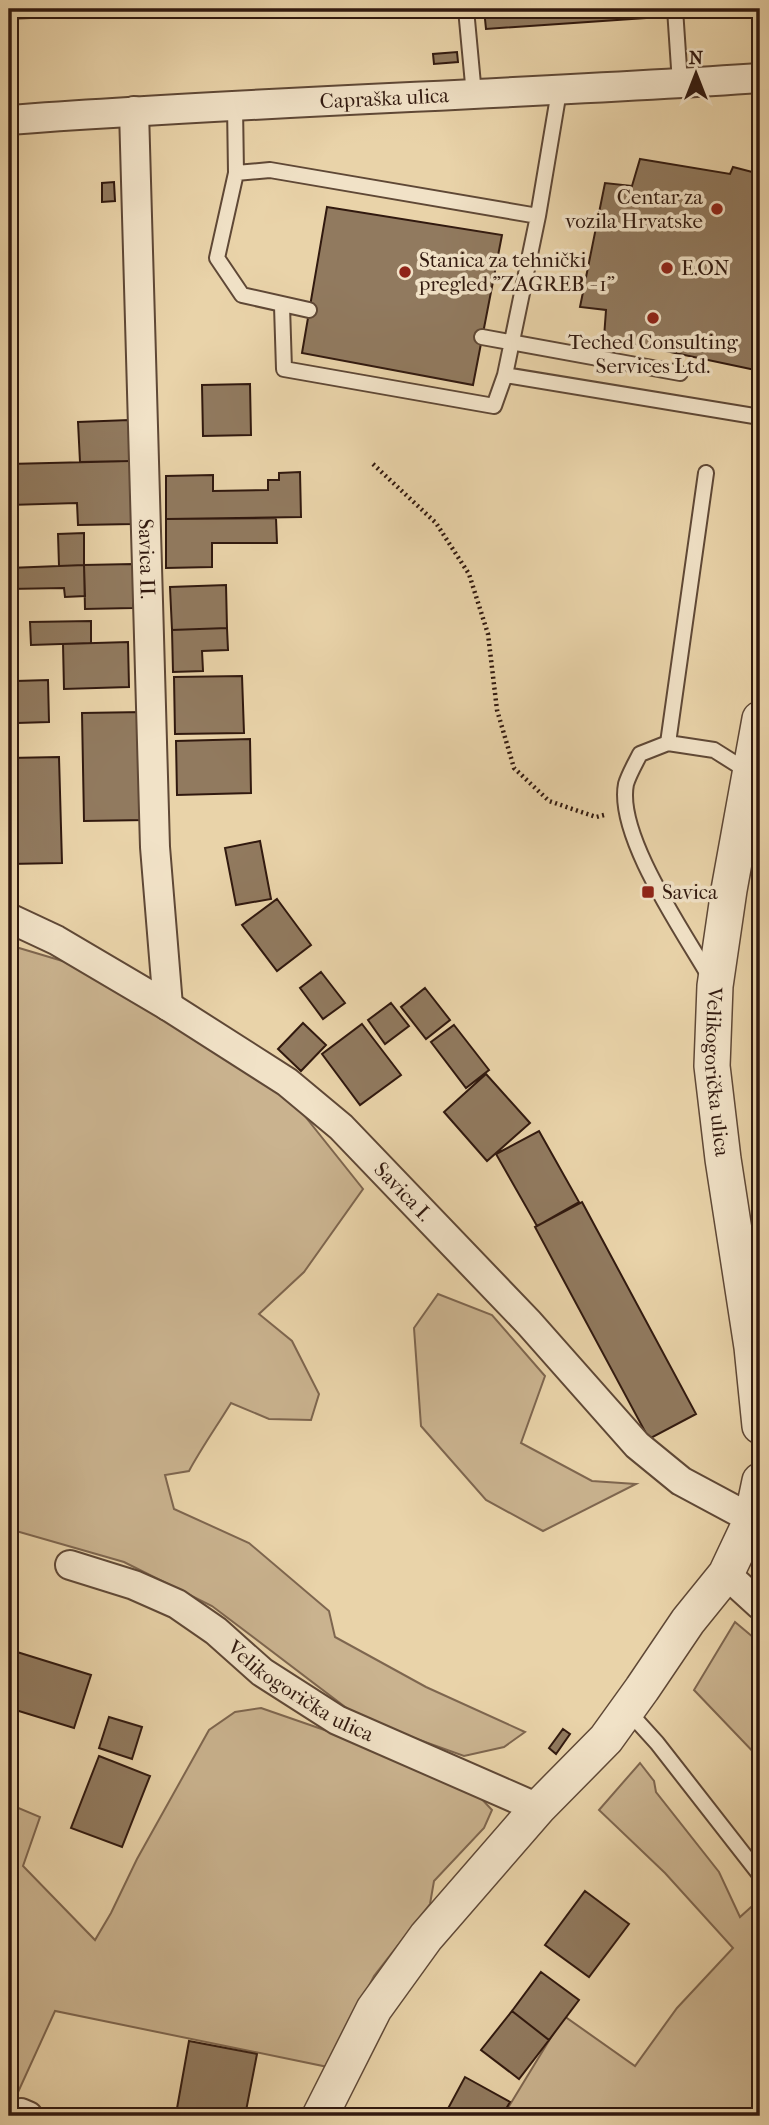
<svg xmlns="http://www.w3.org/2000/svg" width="769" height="2125" viewBox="0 0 769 2125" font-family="'IM FELL French Canon',serif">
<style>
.green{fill:#cab38f;stroke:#7e664f;stroke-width:2}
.building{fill:#917a5f;stroke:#31190f;stroke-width:2}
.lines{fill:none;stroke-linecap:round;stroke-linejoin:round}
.service-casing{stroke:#5f4836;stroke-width:18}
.minor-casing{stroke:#5f4836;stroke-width:32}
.tertiary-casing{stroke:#5f4836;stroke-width:38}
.path{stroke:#31190f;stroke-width:4.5;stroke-dasharray:2 3.5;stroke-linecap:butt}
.service{stroke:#f1e2c7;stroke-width:14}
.minor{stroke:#f1e2c7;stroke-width:28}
.tertiary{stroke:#f1e2c7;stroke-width:35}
.poi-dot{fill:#8f2418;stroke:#f1e2c7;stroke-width:2.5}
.labels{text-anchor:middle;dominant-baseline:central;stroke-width:7;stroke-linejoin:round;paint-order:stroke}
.street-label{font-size:21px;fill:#31190f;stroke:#f1e2c7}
.poi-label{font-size:21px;fill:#31190f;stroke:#f1e2c7;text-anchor:start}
</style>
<rect width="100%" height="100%" fill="#e9d3a9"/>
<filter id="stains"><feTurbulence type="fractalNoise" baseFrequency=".00286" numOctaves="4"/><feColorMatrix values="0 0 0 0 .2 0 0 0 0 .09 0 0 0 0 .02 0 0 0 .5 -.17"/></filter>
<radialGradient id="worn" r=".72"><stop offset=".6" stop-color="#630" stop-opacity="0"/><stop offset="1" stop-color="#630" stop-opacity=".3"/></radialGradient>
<path class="green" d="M9 945 86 968 288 1095 363 1189 304 1272 259 1314 292 1341 319 1394 311 1420 269 1419 231 1403C217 1426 202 1447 189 1471L165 1475 174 1509 249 1543 329 1611 335 1637 426 1687 525 1732 504 1747 464 1756 361 1719 212 1606 124 1562 9 1529Z
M438 1294 492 1315 545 1376 521 1443 592 1481 636 1484 543 1531 486 1500 421 1426 414 1328Z
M735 1622 760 1643V1759L694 1690Z
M261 1708 411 1760 478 1795 492 1810 484 1828 434 1881 430 1904 374 1976 328 2067 55 2011 14 2101H9V1804L40 1817 23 1866 95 1940 111 1913 137 1859 209 1730 235 1712Z
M640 1763 654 1781 656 1792 719 1872 740 1917 760 1899V2116H503L564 2016 635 2066 677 2008 733 1948 665 1873 599 1810Z"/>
<path class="building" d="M484 9H659L660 17 486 29Z
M457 52 458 62 434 64 433 54Z
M640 159 730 174 733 167 760 174V371L604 338 606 310 580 307 605 183 632 186Z
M114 182 115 201 102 202V183Z
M327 207 502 235 473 385 302 353Z
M250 384 251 435 203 436 202 385Z
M129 420 131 461 80 462 78 422Z
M131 461 133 524 78 525 77 503 9 505V464Z
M300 472 301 517 166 519V476L213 475V491L268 490V480H279V473Z
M276 518 277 543H212V567L166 568V519Z
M84 533V565L59 566 58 534Z
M133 564V608L85 609 84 565Z
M84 565 85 596 65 597 64 588 9 589V568Z
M226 585 227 628 172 630 170 587Z
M91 621V643L31 645 30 622Z
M227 628 228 650 202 651 203 671 173 672 172 630Z
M128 642 129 687 64 689 63 644Z
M242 676 244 733 175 734 174 677Z
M48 680 49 722 17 723 16 681Z
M143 712 146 820 84 821 82 713Z
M250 739 251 793 177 795 176 741Z
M59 757 62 863 9 864V758Z
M260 841 271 899 236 905 225 848Z
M277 899 311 945 277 971 242 925Z
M321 972 345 1003 323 1019 300 988Z
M425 988 450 1020 426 1039 401 1007Z
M391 1003 409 1026 385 1044 368 1020Z
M303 1023 326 1045 301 1071 278 1049Z
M362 1024 401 1075 360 1105 322 1054Z
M454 1025 489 1070 466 1088 431 1042Z
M486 1074 530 1123 487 1161 444 1112Z
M539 1131 579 1202 537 1226 496 1154Z
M582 1202 696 1414 649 1439 535 1227Z
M17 1652 91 1675 74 1728 9 1708V1679Z
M109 1717 142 1727 132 1759 99 1748Z
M563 1729 570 1734 556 1754 549 1748Z
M99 1756 150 1776 122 1847 71 1828Z
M585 1891 629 1924 589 1977 545 1945Z
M541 1972 579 2000 549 2040 512 2011Z
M512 2011 549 2040 519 2079 481 2050Z
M189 2041 257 2054 245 2116H188L176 2114Z
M465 2077 510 2102 502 2116H444Z"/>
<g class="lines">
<defs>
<path id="service" d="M466 9 474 95
M675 9 680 83
M9 11 52 9
M559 91 538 216 505 375 760 417
M235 106 236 173 217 258 242 295 309 310
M236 173 270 170 538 216
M282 306 284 369 494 406 505 375
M482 337 680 373
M668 743 706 473
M709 976C683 931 616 835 626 784 629 774 635 764 640 754L668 743 714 750 749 772
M628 1711 657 1743 760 1875"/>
<g id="minor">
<path id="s1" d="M134 111 155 847 168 1006"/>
<path id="s2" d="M9 120C259 101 510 95 760 78"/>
<path id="s3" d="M9 918 56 940 168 1006 287 1082 341 1127 529 1323 637 1445 681 1481 752 1519"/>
<path id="s4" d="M70 1565 134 1585 177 1604 216 1631 262 1672 337 1720 538 1808"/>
<path d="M726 1574 760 1605"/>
<path d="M21 2113 28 2116"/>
</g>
<g id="tertiary">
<path id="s5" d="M760 719 729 890 715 986 712 1066 723 1159 752 1347 760 1426"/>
<path d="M320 2116 374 2009 426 1937 538 1808 606 1739 642 1689 688 1621 726 1574 752 1519 760 1481"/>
</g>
</defs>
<use href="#service" class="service-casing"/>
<use href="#minor" class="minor-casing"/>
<use href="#tertiary" class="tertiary-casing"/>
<path class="path" d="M373 464 436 523 469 574 488 634 497 710 514 768 549 801 596 817 604 815"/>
<use href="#service" class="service"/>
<use href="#minor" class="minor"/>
<use href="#tertiary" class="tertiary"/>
</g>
<g class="poi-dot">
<circle cx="717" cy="209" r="7"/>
<circle cx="667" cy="268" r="7"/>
<circle cx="405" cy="272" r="7"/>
<circle cx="653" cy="318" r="7"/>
<rect x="641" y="885" width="14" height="14" rx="3.5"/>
</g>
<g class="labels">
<g class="street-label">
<text stroke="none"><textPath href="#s2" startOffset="376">Capraška ulica</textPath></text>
<text stroke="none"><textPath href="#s1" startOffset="448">Savica II.</textPath></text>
<text stroke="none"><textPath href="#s5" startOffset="357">Velikogorička ulica</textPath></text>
<text stroke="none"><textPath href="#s3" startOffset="483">Savica I.</textPath></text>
<text stroke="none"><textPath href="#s4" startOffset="266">Velikogorička ulica</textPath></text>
</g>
<g class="poi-label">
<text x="703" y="197" text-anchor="end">Centar za<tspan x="703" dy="24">vozila Hrvatske</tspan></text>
<text x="419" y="260">Stanica za tehnički<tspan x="419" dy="24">pregled "ZAGREB - 1"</tspan></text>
<text x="681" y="268">E.ON</text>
<text x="653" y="342" text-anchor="middle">Teched Consulting<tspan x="653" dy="24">Services Ltd.</tspan></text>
<text x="662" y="892">Savica</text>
</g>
</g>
<rect width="769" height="2125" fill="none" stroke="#e9d3a9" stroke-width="35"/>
<rect x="10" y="10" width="748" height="2104" fill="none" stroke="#31190f" stroke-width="3.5"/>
<rect x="18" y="18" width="734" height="2090" fill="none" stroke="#31190f" stroke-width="2"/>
<g transform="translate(696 74)" stroke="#f1e2c7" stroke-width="5" paint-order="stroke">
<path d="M0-5L12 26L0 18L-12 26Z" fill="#31190f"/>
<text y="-10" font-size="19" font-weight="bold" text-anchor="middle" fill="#31190f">N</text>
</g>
<rect width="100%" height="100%" filter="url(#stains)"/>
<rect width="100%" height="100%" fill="url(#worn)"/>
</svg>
